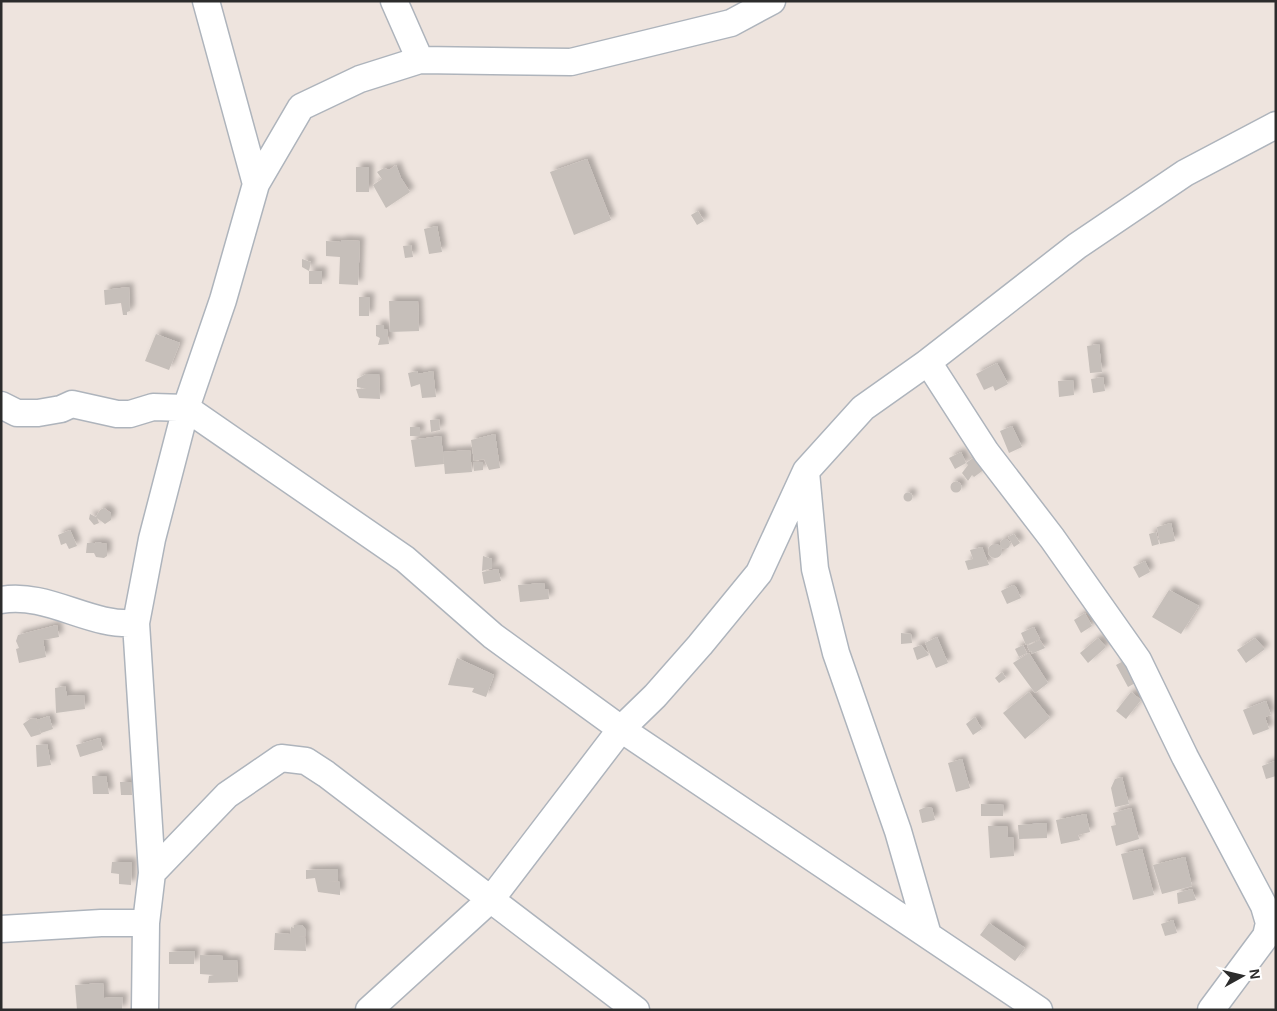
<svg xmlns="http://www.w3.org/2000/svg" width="1277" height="1011" viewBox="0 0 1277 1011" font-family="Helvetica,sans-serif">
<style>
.building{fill:#c6bfba;filter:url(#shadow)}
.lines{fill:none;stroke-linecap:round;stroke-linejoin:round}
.minor-casing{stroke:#aeb4bc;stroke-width:29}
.minor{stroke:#fff;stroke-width:26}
</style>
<defs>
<filter id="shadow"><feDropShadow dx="4.5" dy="-4.5" stdDeviation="2.5" flood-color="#0004"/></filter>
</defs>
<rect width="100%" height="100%" fill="#eee4de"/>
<path class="building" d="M587 159 611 220 574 235 550 172Z
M396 165 401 178 410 192 386 208 373 185 382 179 377 172 384 168 389 170Z
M356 167H369V192H356Z
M698 211 704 221 697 225 691 215Z
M437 226 442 252 429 254 424 229Z
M341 240 360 241 358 285 339 284 340 257 326 256V241L341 242Z
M411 245 413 257 405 258 403 246Z
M302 259 311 262 309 271 302 267Z
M309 271H322V284H309Z
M129 287 130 311 127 312V315H123L121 303 105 305 104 290Z
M359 297H370L369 316H359Z
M389 301H418L419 331 390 332Z
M376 325H384V329H387L389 344 378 345 380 338 376 336Z
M156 334 180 343 169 370 145 361Z
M1099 344 1102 372 1090 373 1087 346Z
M997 363 1008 384 995 391 993 386 984 390 976 374Z
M417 371 418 374 433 371 436 397 422 398 420 384 411 387 408 373Z
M366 374H379L380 399 359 398 356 389H367L357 387V379Z
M1103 377 1105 391 1093 393 1091 379Z
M1073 380 1074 395 1059 397 1058 381Z
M439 419 440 430 431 432 430 420Z
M1012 426 1022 447 1009 453 1000 431Z
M410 427H420V436H410Z
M495 434 500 468 489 470 484 459 474 461 471 440Z
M441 436 444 464 415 467 411 440Z
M470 450 472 472 445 474 443 452Z
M961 452 966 463 976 456 985 469 974 477 972 475 968 481 962 473 968 465 966 463 955 469 949 458Z
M473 462H483V470L474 471Z
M950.5 487a5.5 5.5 0 1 1 11 0a5.5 5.5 0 1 1-11 0Z
M903.5 497a4.5 4.5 0 1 1 9 0a4.5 4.5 0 1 1-9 0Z
M104 508 111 513V520L105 524 97 518 99 523 94 525 89 519 90 514 96 517 100 510Z
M1171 523 1175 541 1160 544 1157 527Z
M70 530 77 546 69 549 66 543 61 545 58 535Z
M1156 532 1159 544 1152 546 1149 534Z
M1014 534 1020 543 1014 547 1008 537Z
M1000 544a5 5 0 1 1 10 0a5 5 0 1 1-10 0Z
M96 542 107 544V556L104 558 96 557 94 553H86L87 543H94V545Z
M988 551a7 7 0 1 1 14 0a7 7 0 1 1-14 0Z
M982 547 989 565 968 570 965 561 973 559 970 550Z
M483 556 492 559V568L482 571Z
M1145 561 1150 572 1139 578 1133 567Z
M498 569 501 581 484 584 482 572Z
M544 583 545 589H548L549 599 520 602 518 585Z
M1013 585 1016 587 1021 598 1007 604 1001 591Z
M1169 590 1199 606 1181 634 1152 617Z
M1085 613 1092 626 1081 633 1074 620Z
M57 625 59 637 43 640 46 657 19 663 16 649 19 648 16 641 18 635Z
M1034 627 1040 639 1026 645 1021 633Z
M901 633 911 634 912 643 901 644Z
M937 637 948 663 936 668 925 643Z
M1098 638 1106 647 1088 663 1080 653Z
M1255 638 1265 649 1246 663 1237 650Z
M1040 640 1045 648 1031 654 1032 651 1030 652 1027 646Z
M921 645 929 655 917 660 913 648Z
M1023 645 1027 653 1019 657 1015 649Z
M1029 653 1048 683 1035 693 1013 663Z
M457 658 494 675 486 697 472 692 474 688 448 685Z
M1127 659 1139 681 1128 687 1116 665Z
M1002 672 1006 678 999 683 995 678Z
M65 686 67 696 84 695 85 709 56 713 55 688Z
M1029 692 1050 718 1025 739 1003 713Z
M1131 692 1141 700 1126 719 1116 711Z
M1266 701 1271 715 1265 717 1269 729 1253 735 1243 710Z
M49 716 53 729 41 733 39 727 41 734 31 737 23 724 30 719 36 718 38 726 37 720Z
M975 717 982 729 973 735 966 724Z
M100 738 103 750 80 757 76 745Z
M47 744 51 765 37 767 36 745Z
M962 759 970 788 956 792 948 763Z
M1275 761 1276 776 1266 779 1262 766Z
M92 776H106L109 794H93Z
M1122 777 1129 804 1115 807 1111 788 1115 779Z
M120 782H131L132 795H121Z
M981 804 1004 805 1003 816H981Z
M926 807 932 808 935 820 922 823 919 810Z
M1131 808 1139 839 1116 846 1111 826 1116 825 1113 813Z
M1086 814 1090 832 1078 835 1080 840 1061 844 1056 820Z
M1047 823V838L1019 839 1018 825Z
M988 826H1007L1008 837H1013L1014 856 990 858Z
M1142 849 1154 895 1133 900 1121 854Z
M1185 857 1192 886 1162 894 1153 865Z
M112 862H132L131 885 119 884V874L111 873Z
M338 869V881H328L340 882V895L318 892 315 878 306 879V870Z
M1192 889 1196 900 1178 904 1177 893Z
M1173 920 1177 933 1165 936 1161 924Z
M989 923 1025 948 1015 961 980 935Z
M294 925H302L306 930V936L298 937H305L306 951 274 950 275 933 290 934 291 927 294 928Z
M195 951 194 964H169V952Z
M200 955 223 956V960H237L238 982 208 983 209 976 214 975 200 974Z
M103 983 104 998 123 997 122 1010H77L75 985Z"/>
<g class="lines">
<defs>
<path id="minor" d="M394 1 420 60
M256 184 301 107 360 79 420 60 571 62 731 23 772 1
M928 362 986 452 1052 538 1138 660 1185 757 1264 906 1269 923 1266 936 1211 1010
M1 405 17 413H38L61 409 72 404 117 414H130L153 407 186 408 405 559 493 636 621 729 1039 1010
M806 472 815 569 836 653 898 831 928 935
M1 600C49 592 89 627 136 623
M152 873 136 623 152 539 186 408 223 300 256 184 206 1
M1 929 101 923H146
M145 1010 146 923 152 873 227 795 281 758 306 761 326 774 636 1010
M369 1010 492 898 621 729 655 696 700 645 759 573 806 471 863 408 928 362 1077 246 1185 173 1276 125"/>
</defs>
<use href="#minor" class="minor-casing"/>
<use href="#minor" class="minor"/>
</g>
<rect width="1277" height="1011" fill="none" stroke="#2c2c2c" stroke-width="5"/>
<g transform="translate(1242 976) rotate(82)" stroke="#ffffff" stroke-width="4" paint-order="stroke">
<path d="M0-4L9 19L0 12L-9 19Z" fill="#2c2c2c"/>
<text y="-8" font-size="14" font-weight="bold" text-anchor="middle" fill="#2c2c2c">N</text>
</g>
</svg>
